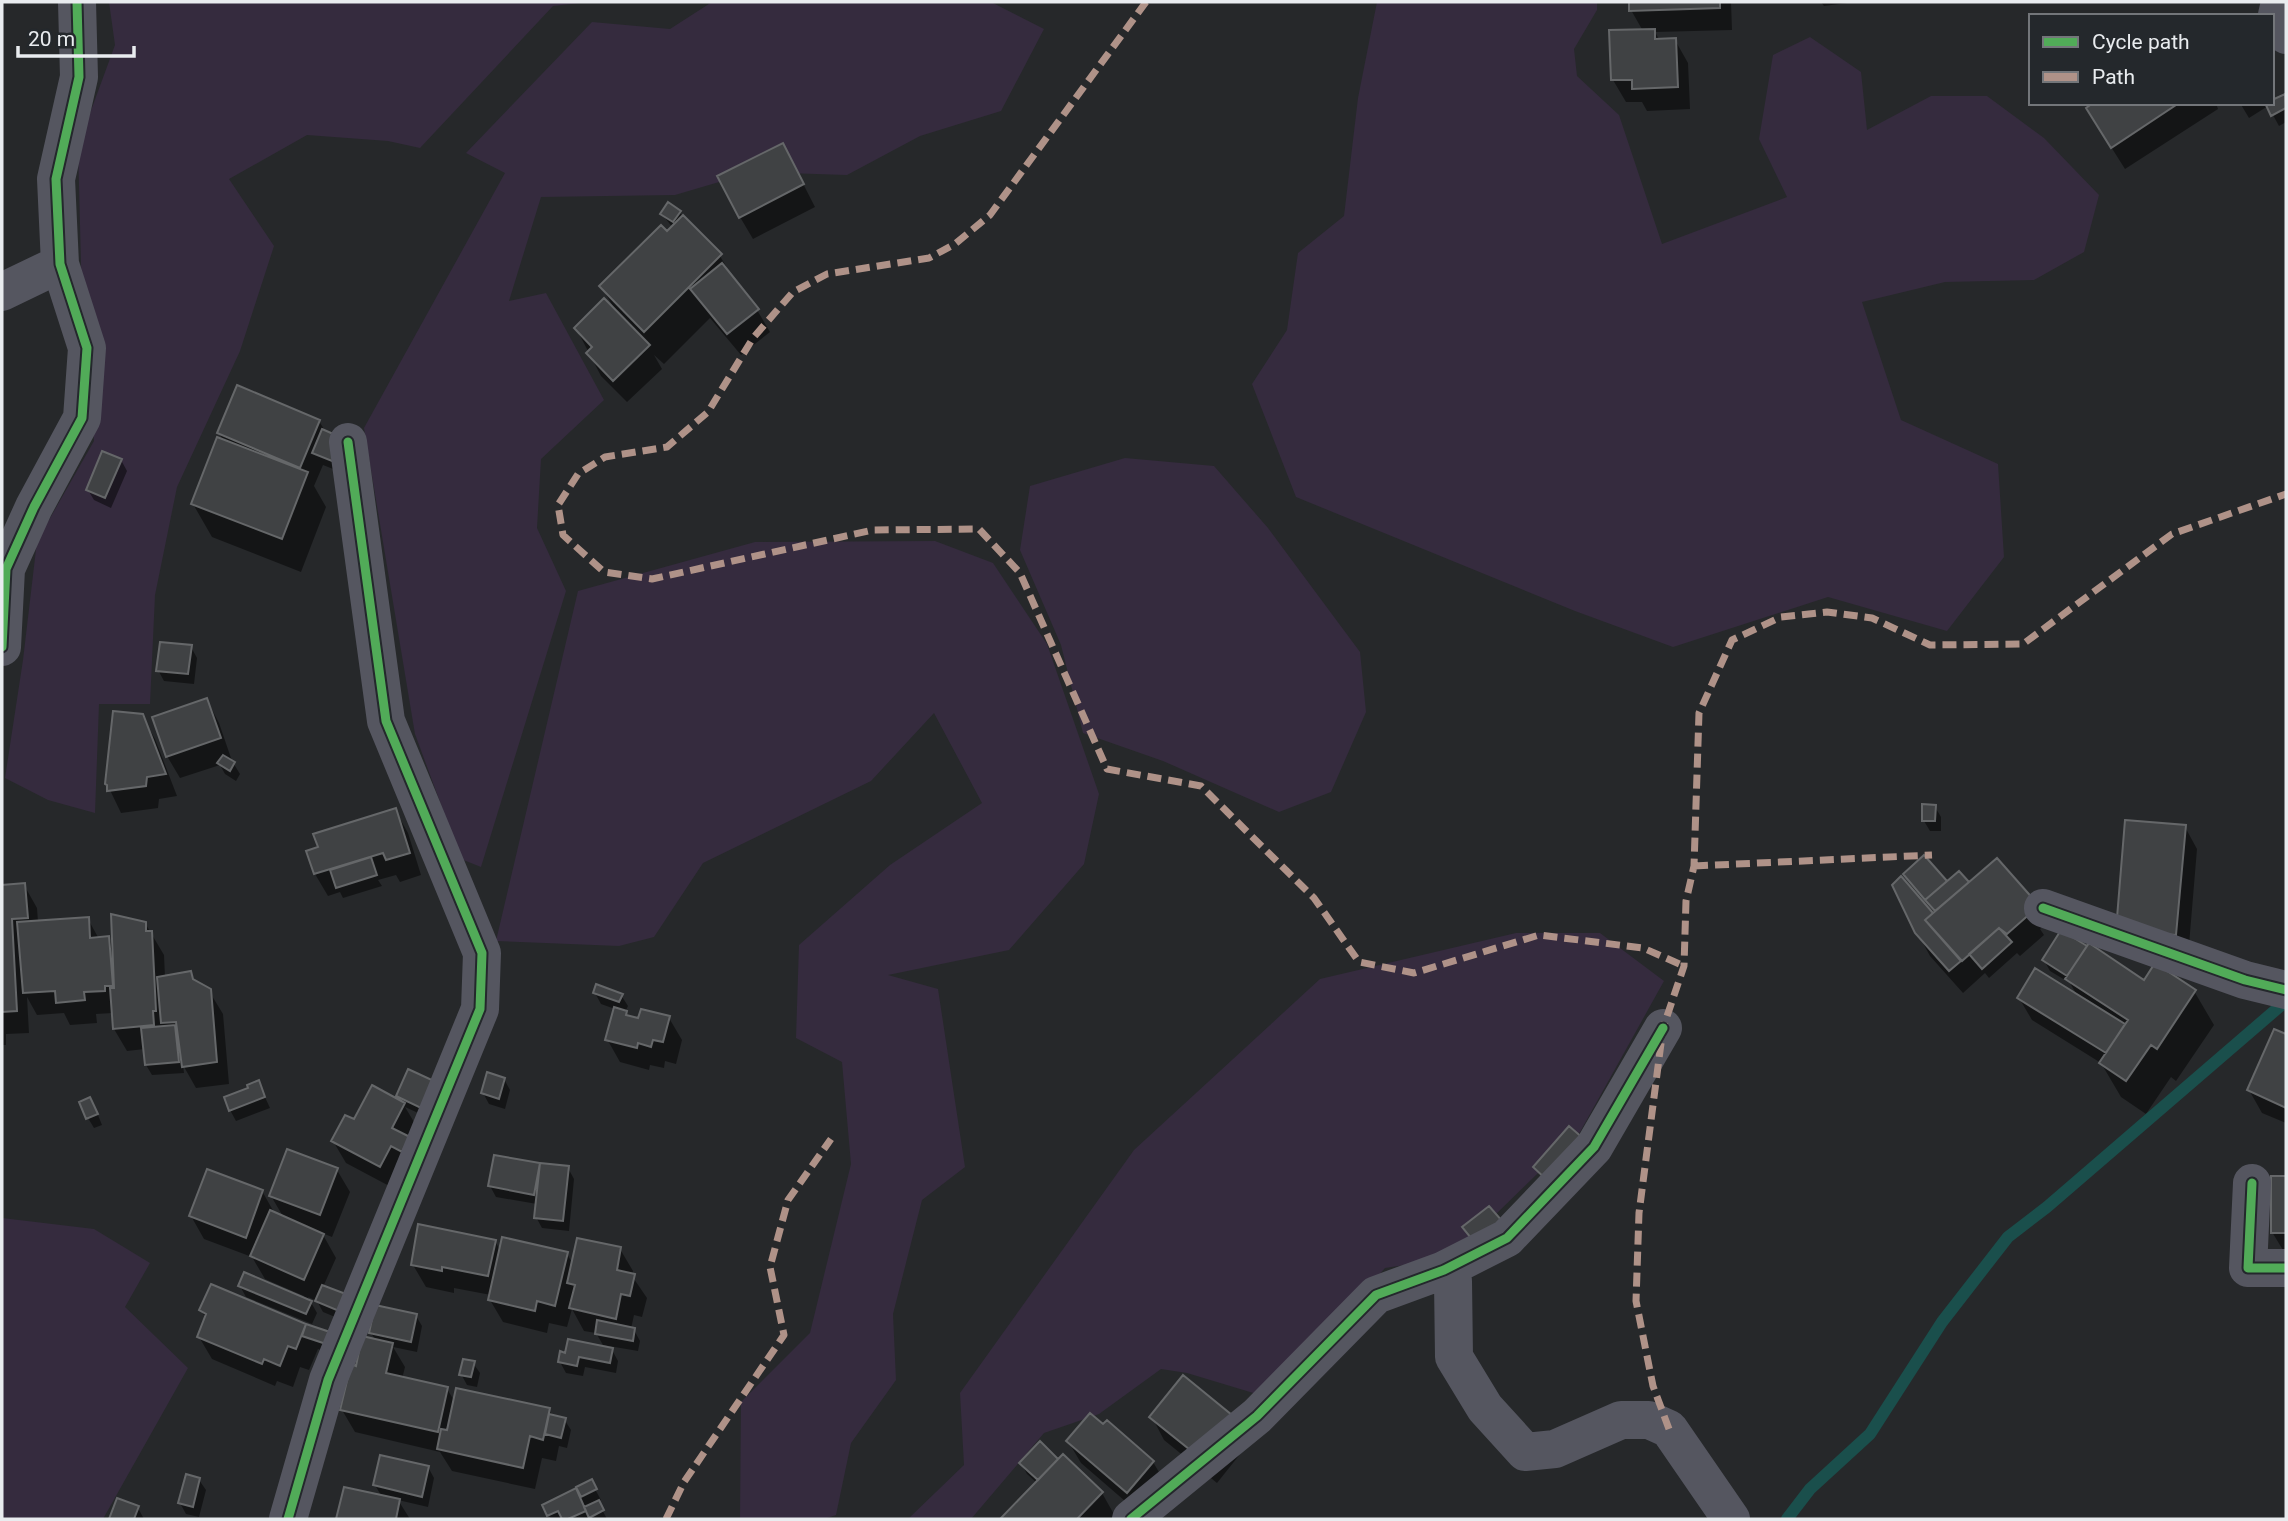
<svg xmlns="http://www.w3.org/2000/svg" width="2288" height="1521" viewBox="0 0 2288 1521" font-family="Roboto,sans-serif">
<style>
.green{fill:#352b3e}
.shadow{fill:#0007}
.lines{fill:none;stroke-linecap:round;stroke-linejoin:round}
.stream{stroke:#1a4f4c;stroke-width:12}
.building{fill:#404244;stroke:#656769;stroke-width:2}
.street{stroke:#555660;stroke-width:38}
.quiet{stroke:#af9288;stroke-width:7;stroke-dasharray:14 7;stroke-linecap:butt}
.cycleway-casing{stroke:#24282c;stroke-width:13}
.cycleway{stroke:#51ab58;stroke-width:9}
</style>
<rect width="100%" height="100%" fill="#26282a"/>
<path class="green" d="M109 2H589L553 6 420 148 388 141 307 135 229 179 274 246 240 351 177 487 155 595 150 704H99L95 813 48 800 5 778 23 660 37 541 94 441 82 303 78 146 115 45Z
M712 2H991L1044 29 1001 111 920 136 847 175 753 172 675 195 541 197 509 301 546 293 604 400 541 459 537 528 566 591 481 867 461 859 415 734 364 428 505 173 466 153 592 22 670 29Z
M1377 2H1597V10L1574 49 1577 76 1619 115 1662 244 1787 197 1759 139 1773 55 1810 37 1861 72 1867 130 1931 96H1987L2044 138 2099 195 2084 252 2034 280 1945 282 1862 302 1901 420 1998 464 2004 557 1947 631 1828 597 1673 647 1575 611 1296 497 1252 384 1287 330 1298 253 1344 216 1358 98Z
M1125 458 1214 466 1268 528 1360 652 1366 712 1331 792 1279 812 1163 761 1083 733 1061 645 1020 550 1030 486Z
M935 541 993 563 1047 644 1099 794 1084 864 1009 950 888 975 938 989 965 1167 922 1200 893 1314 896 1380 851 1443 836 1515 824 1519H740L741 1402 810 1333 851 1164 842 1062 796 1038 799 945 890 865 982 803 934 713 871 781 703 863 654 937 619 946 496 941 578 591 755 542Z
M1516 933H1600L1664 981 1580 1132 1451 1258 1385 1268 1270 1398 1187 1373 1161 1369 1099 1414 1044 1433 971 1519H908L964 1465 960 1393 1134 1150 1320 979Z
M2 1218 94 1229 150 1263 125 1307 188 1368 103 1519H2Z"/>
<path class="shadow" d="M1631 2H1731L1732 30 1655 32 1660 41 1675 40 1688 63 1690 109 1647 111 1642 102H1626L1613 80 1643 31 1631 10Z
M1821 2H1855L1824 6Z
M2284 96 2286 100V122L2279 126 2268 106 2249 118 2240 103H2272Z
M2096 103H2216L2218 109 2125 169 2101 131Z
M795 168 815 207 753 239 740 217Z
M679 212 720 256 736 283 757 310 770 332 741 355 710 318 664 364 654 355 662 369 627 402 601 376 576 328 614 308 601 286 673 228 662 214Z
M319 421 353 477 323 465 314 486 326 507 301 572 212 537 193 504 224 442 219 433Z
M121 460 127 471 111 508 94 500 88 490Z
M191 647 197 658 194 684 164 681 158 670Z
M207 700 219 723 232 761 240 774 236 781 225 774 220 765 180 778 167 756Z
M142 716 155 739 177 796 159 799 158 808 121 813 109 788Z
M1935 807 1941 817V831H1930L1924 821Z
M395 810 408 833 421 875 400 882 396 875 378 880 382 886 343 898 340 892 328 896 315 874 309 852Z
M2185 827 2197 849 2188 957 2118 929Z
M1924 858 1947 884 1959 874 1969 884 2046 924 2040 929 2044 935 2020 956 2017 953 1989 978 1985 973 1963 993 1930 956 1917 932 1901 879 1933 915 1935 913 1911 885 1905 875Z
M24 885 37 908 38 922 88 919 99 939 109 938 113 946 145 923 164 955 165 977 191 973 196 983 209 991 223 1014 229 1084 196 1088 183 1065 184 1073 152 1075 146 1065 145 1049 127 1051 114 1029 113 1013 96 1014 97 1023 70 1025 64 1013 37 1015 27 997 29 1033 6 1034V1045H2V887Z
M2062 932 2145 982 2194 991 2214 1025 2176 1081 2171 1077 2146 1114 2121 1097 2101 1063 2032 1020 2019 998 2078 997 2070 983 2050 971 2044 960Z
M595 993 621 995 628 1006 625 1012 629 1017 640 1021 669 1018 682 1040 676 1064 665 1061 664 1068 650 1065 649 1070 620 1062 607 1039 615 1009 601 1004Z
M2275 1031 2286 1036V1123L2262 1113 2249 1090Z
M409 1072 427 1117 405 1107 417 1127 393 1188 346 1163 333 1141 355 1122 403 1104 398 1095Z
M504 1079 510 1090 505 1109 489 1104 483 1093Z
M258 1082 270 1108 236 1121 230 1110Z
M96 1110 102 1125 94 1128 88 1118Z
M495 1157 568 1168 574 1179 569 1231 542 1228 536 1217 537 1204 496 1197 490 1186Z
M337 1170 350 1192 332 1237 322 1233 336 1258 323 1287 345 1321 323 1312 317 1301 308 1297 317 1313 312 1324 246 1297 240 1286 303 1299 304 1296 265 1279 252 1257 204 1239 191 1216 262 1191 275 1214 284 1218 271 1196Z
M2273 1178H2286V1255L2272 1232Z
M495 1241 501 1252 567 1254 573 1264 620 1249 633 1271 632 1276 647 1298 642 1317 634 1315 631 1329 634 1330 640 1341 638 1351 603 1345 596 1333 584 1331 572 1309 567 1327 549 1323 547 1333 503 1322 490 1300 491 1295 454 1288V1293L426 1287 413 1265Z
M212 1286 306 1326 329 1333 331 1354 318 1349 309 1370 300 1367 293 1387 277 1381 275 1386 212 1359 199 1337 206 1319 201 1310Z
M416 1316 422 1326 417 1352 393 1347 405 1367 402 1379 447 1389 455 1402 549 1410 553 1417 564 1419 571 1430 567 1448 559 1446 556 1461 542 1458 535 1489 452 1471 440 1452 355 1432 342 1410 358 1368 376 1341 371 1333Z
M612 1350 618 1361 616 1373 585 1367 583 1376 566 1373 560 1362 562 1354Z
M473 1363 480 1373 477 1387 467 1385 461 1374Z
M1152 1417 1249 1443 1217 1483 1164 1440Z
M1068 1441 1153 1462 1166 1484 1140 1514 1081 1463Z
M1040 1443 1058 1461 1063 1456 1102 1493 1115 1516 1111 1519H1002L1037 1483 1027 1474 1021 1463Z
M428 1467 434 1478 428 1507 398 1500 410 1519H338L345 1489 382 1497 375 1485Z
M199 1480 206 1490 199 1517 186 1514 180 1503Z
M591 1482 601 1500 598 1502 607 1519H551L544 1506Z
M118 1500 138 1508 144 1519H111Z"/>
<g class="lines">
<path class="stream" d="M1787 1519 1810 1489 1870 1434 1942 1322 2008 1237 2047 1207 2286 1001"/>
</g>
<path class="building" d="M1629 2H1720V8L1629 11Z
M1655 29V39L1676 38 1678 87 1632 89V80H1611L1609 30Z
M2285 94 2286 108 2271 116 2265 103H2272V100Z
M2093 103H2179L2111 148 2086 108Z
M783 143 804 184 739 218 717 176Z
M668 202 681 211 673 222 660 214Z
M683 215 722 254 644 332 599 286 661 225 667 231Z
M722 263 759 309 727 334 690 289Z
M604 298 650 345 613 381 586 353 592 347 574 328Z
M237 385 320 420 300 468 217 433Z
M322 429 356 444 347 467 312 453Z
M217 437 308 472 282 539 191 504Z
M102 451 122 459 105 498 86 490Z
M160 642 192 645 188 674 156 671Z
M207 698 221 738 166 757 152 717Z
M113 711 143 714 166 774 147 777 146 786 107 791V785L105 784Z
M223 755 235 762 230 771 217 763Z
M1922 804 1936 805 1935 821H1922Z
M396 808 410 853 386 860 383 853 314 874 306 851 318 847 313 834Z
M2125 820 2186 825 2176 935 2116 930Z
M1924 855 1947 881 1925 900 1903 874Z
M371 857 377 875 336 888 330 870Z
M1997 858 2035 901 2032 912 2007 934 1999 928 1962 961 1925 920Z
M1959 871 1969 882 1935 911 1925 900Z
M1901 876 1933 913 1925 920 1961 961 1949 971 1915 933 1892 885Z
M25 883 28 918 12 919 17 1011 2 1012V885Z
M111 914 146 922V931H152L156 1011H153L154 1025 113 1029 110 988H114Z
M89 917 90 938 109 936 113 986H105V991L84 992 85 1000 56 1003 55 991 23 993 17 922Z
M1999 928 2012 942 1982 969 1969 954Z
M2061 930 2087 946 2067 976 2042 960Z
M2089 943 2144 980 2155 963 2196 990 2157 1049 2151 1045 2126 1081 2099 1063 2128 1020 2065 979Z
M2035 968 2125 1024 2106 1053 2017 998Z
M191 971 193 979 211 989 217 1062 182 1067 176 1022 161 1023 157 977Z
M596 984 623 994 619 1002 593 993Z
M614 1007 627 1011 626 1015 638 1018 641 1009 670 1016 663 1042 653 1040 651 1047 638 1043 637 1048 605 1040Z
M175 1025 179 1062 145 1065 141 1028Z
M2274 1029 2286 1034V1108L2247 1090Z
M408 1069 434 1081 421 1108 396 1096Z
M487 1072 505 1078 499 1099 481 1093Z
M259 1080 265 1097 229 1111 224 1097 248 1088 247 1085Z
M372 1085 405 1103 392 1128 410 1137 402 1152 391 1146 380 1167 331 1141 345 1115 354 1119Z
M90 1097 98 1114 86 1119 79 1102Z
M1569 1126 1584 1139 1547 1180 1533 1167Z
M287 1149 338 1168 320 1215 269 1196Z
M494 1155 540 1163 534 1195 488 1186Z
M540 1163 569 1166 563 1221 534 1218Z
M207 1169 263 1190 246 1238 189 1216Z
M2271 1176H2286V1233H2271Z
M1489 1206 1503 1222 1475 1243 1462 1227Z
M270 1210 324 1234 304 1280 250 1256Z
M418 1224 496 1240 488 1276 442 1267V1271L411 1265Z
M502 1237 568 1252 555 1306 537 1301 535 1311 488 1300Z
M577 1238 621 1247 617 1270 635 1274 630 1296 621 1294 616 1319 569 1308 575 1285 567 1283Z
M244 1272 312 1301 306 1314 238 1286Z
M211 1284 306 1324 296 1349 288 1346 280 1366 264 1359 262 1364 197 1337 206 1314 199 1310Z
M322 1285 346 1294 339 1311 315 1301Z
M375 1305 417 1314 411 1342 369 1333Z
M597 1320 635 1328 633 1341 595 1334Z
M306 1324 330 1332 326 1344 302 1336Z
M362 1336 393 1343 386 1373 448 1387 438 1432 340 1410 351 1364 356 1366Z
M568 1339 613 1348 610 1363 579 1357 577 1366 558 1362 560 1351 565 1353Z
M463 1359 475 1361 471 1377 459 1375Z
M1183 1375 1238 1420 1204 1461 1149 1417Z
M456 1388 550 1408 543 1440 530 1436 523 1468 437 1449 441 1429 447 1430Z
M1090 1413 1103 1424 1107 1420 1154 1461 1127 1493 1066 1441Z
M549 1414 566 1418 561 1438 545 1434Z
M1040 1441 1058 1459 1038 1480 1019 1463Z
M1063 1454 1103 1492 1077 1519H1000Z
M380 1455 429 1466 422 1497 373 1485Z
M186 1474 200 1478 193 1507 178 1503Z
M592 1479 597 1489 581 1497 576 1487Z
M344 1487 400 1499 396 1519H336Z
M576 1488 586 1511 568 1519H562L558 1511 547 1516 542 1505Z
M117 1498 139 1506 134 1519H109Z
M599 1500 604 1510 589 1518 584 1507Z"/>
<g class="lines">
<path class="street" d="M2280 2 2277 15 2286 35
M2 292 60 264
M2 647 6 569 34 507 82 418 87 348 60 264 56 179 79 77 77 2
M2043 908 2245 980 2286 990
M2252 1183 2248 1268H2286
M1444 1270 1453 1281 1454 1357 1485 1408 1525 1452 1555 1449 1621 1420H1649L1669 1429 1731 1519
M288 1519 328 1380 480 1009 482 953 386 721 348 442
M1131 1519 1257 1416 1376 1295 1444 1270 1507 1238 1594 1147 1663 1028"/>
<path class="quiet" d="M1146 2 990 215 955 244 929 258 827 274 793 292 753 338 708 412 667 447 605 457 578 474 558 505 563 535 604 572 652 579 873 530 979 529 1020 573 1107 769 1201 786 1314 898 1359 962 1414 973 1539 935 1643 948 1684 966
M1694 866 1932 855
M1669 1429 1653 1386 1636 1301 1639 1213 1663 1028 1684 966 1686 901 1694 866 1699 713 1732 640 1781 617 1827 612 1872 618 1930 645 2023 644 2172 534 2286 494
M666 1519 684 1482 784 1335 770 1267 788 1200 831 1139"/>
<defs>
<path id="cycleway" d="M2 647 6 569 34 507 82 418 87 348 60 264 56 179 79 77 77 2
M2043 908 2245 980 2286 990
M2252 1183 2248 1268H2286
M288 1519 328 1380 480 1009 482 953 386 721 348 442
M1131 1519 1257 1416 1376 1295 1444 1270 1507 1238 1594 1147 1663 1028"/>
</defs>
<use href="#cycleway" class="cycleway-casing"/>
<use href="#cycleway" class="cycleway"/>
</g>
<rect width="2288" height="1521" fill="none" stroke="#e9ecef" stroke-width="7"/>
<rect x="2029" y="14" width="245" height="91" fill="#24282c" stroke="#73767a" stroke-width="2"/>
<rect x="2043" y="37" width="35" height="10" fill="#51ab58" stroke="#73767a" stroke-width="2"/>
<text x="2092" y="49" font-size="21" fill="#e9ecef">Cycle path</text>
<rect x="2043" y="72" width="35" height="10" fill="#af9288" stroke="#73767a" stroke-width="2"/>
<text x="2092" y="84" font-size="21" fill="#e9ecef">Path</text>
<path d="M18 46v10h116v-10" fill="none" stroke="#e9ecef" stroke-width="3.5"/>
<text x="28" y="46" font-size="21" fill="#e9ecef" stroke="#24282c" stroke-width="5" paint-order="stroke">20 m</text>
</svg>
